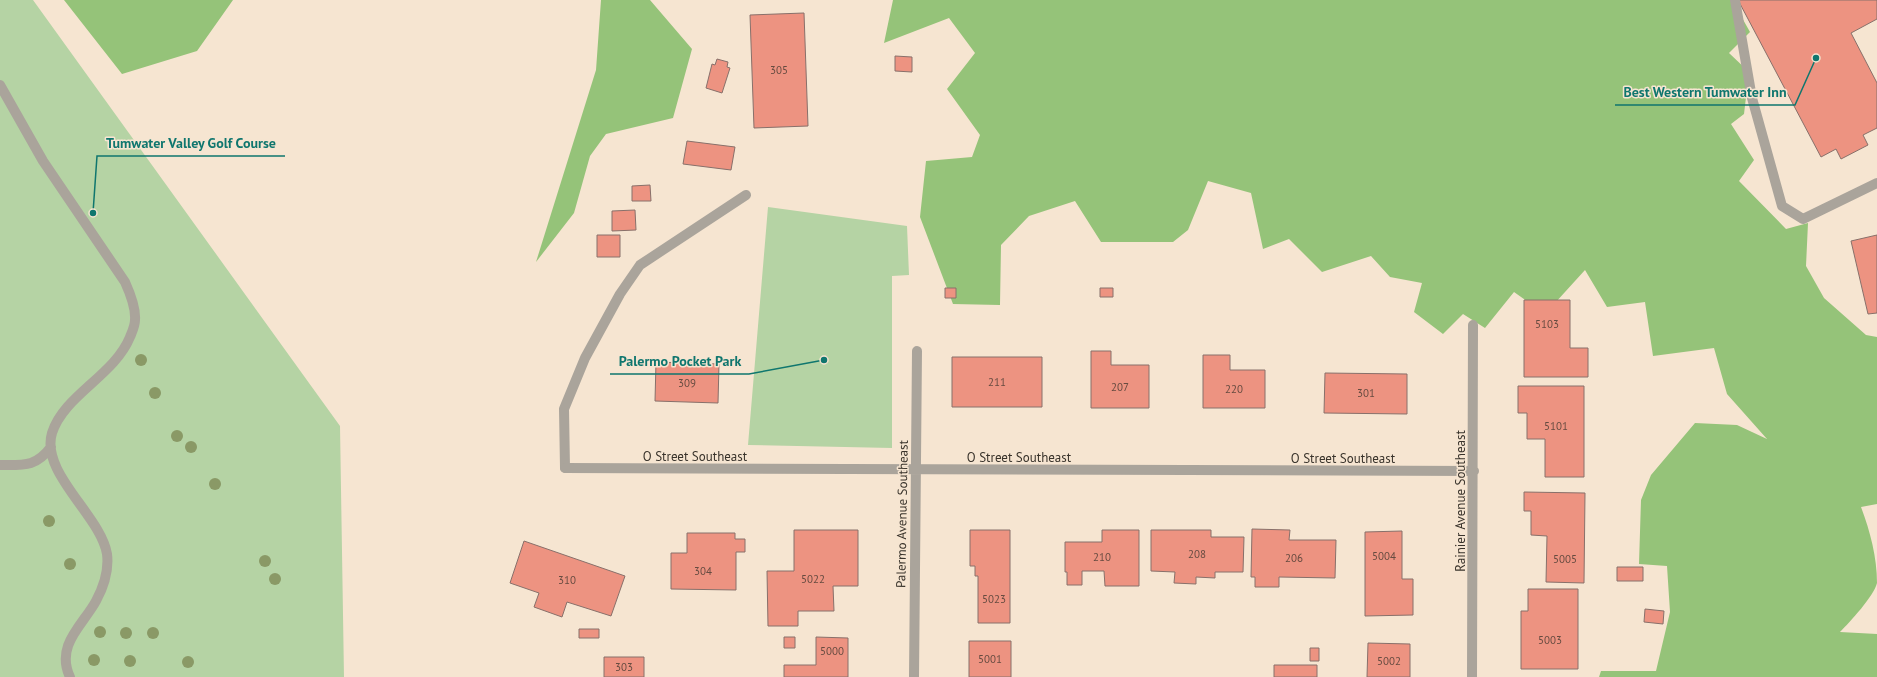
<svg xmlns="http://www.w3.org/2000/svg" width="1877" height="677" viewBox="0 0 1877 677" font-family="'PT Sans',sans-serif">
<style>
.green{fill:#b5d3a4}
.forest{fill:#95c379}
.building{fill:#ed9381;stroke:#88706a}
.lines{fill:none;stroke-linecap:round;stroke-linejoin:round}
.lane{stroke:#aaa49b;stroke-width:10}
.street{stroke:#aaa49b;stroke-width:10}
.tree{fill:#8a9966}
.labels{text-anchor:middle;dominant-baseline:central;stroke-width:3;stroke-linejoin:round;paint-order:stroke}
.number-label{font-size:11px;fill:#664b40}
.street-label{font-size:13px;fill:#39332b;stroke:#f6e5d1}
.leader{fill:none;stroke:#0f766e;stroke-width:1.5}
.callout-dot{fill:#0f766e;stroke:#f6e5d1;stroke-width:1.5}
.callout-label{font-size:14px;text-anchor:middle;font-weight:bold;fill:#0f766e;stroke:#f6e5d1;stroke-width:3;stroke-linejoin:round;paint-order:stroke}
</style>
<rect width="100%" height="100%" fill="#f6e5d1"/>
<path class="green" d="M0 0H33L340 426 344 677H0Z
M768 207 907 226 909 275 892 276V448L748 445Z"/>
<path class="forest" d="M64 0H233L197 51 122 74Z
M601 0H650L692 49 673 118 606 134 590 156 574 213 536 262 596 70Z
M893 0H1732L1750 32 1729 53 1749 72 1744 114 1731 124 1754 160 1739 181 1786 229 1808 223 1806 266 1824 298 1866 335 1877 337V504L1861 507C1870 531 1877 557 1877 583 1874 596 1850 622 1840 632L1877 634V677H1599L1601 671H1656L1670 612 1667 566 1639 564 1641 500 1651 475 1695 423 1737 425 1767 439 1727 394 1714 348 1653 356 1645 302 1607 307 1585 270 1545 314 1514 292 1485 328 1463 314 1443 334 1414 312 1422 283 1390 277 1371 256 1322 272 1289 239 1263 249 1251 193 1208 181 1188 230 1173 242H1101L1075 201 1029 216 1001 245 1000 305 953 304 920 217 926 161 972 157 980 135 947 89 975 53 949 18 884 43Z"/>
<path class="building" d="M1738 0H1877V19L1851 33 1877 83V128L1863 135 1868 145 1841 159 1836 149 1821 157Z
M804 13 808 126 754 128 750 15Z
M895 56 912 57V72L895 71Z
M717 59 728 62 727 67 730 68 722 93 706 88 712 64 715 65Z
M687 141 735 147 731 170 683 164Z
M650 185 651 201H632V186Z
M635 210 636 230 612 231V211Z
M597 235H620V257H597Z
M1877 235V313L1868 314 1851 241Z
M945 288H956V298H945Z
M1100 288H1113V297H1100Z
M1524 300H1570V348H1588V377H1524Z
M1091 351H1111V365H1149V408H1091Z
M1203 355H1230V370H1265V408H1203Z
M952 357H1042V407H952Z
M656 362 719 364 718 403 655 401Z
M1325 373 1407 374V414L1324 413Z
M1518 386H1584V477H1545V439H1527V413H1518Z
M1524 492 1585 493 1584 583 1546 582 1547 536 1531 535V511H1524Z
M1252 529 1290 530 1289 540H1336L1335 578 1279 577V587H1255V577H1251Z
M794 530H858V586H833L834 611H798V626H768L767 571H794Z
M970 530H1010V623H978V576H975V566H970Z
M1102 530H1139V586H1105L1104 571H1082V585H1067V572H1065V542H1102Z
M1151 530H1211V537H1244L1243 572H1215V578L1196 577V584L1174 583 1175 572 1151 571Z
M1402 531V579H1413V615L1365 616V532Z
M687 533H735V539H745V552H736V590L671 589V553H687Z
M524 541 625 576 611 616 567 602 562 617 534 607 539 593 510 583Z
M1617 567H1643V581H1617Z
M1528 589H1578V669H1521V611H1528Z
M1645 609 1664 611 1663 624 1644 622Z
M579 629H599V638H579Z
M784 637H795V648H784Z
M816 637 848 638V677H784V665H816Z
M969 641H1011V677H969Z
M1368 643 1410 644V677H1367Z
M1310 648H1319V661H1310Z
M604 657H644V677H604Z
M1274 665H1317V677H1274Z"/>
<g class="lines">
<path class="lane" d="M1735 0 1752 98 1782 206 1803 219 1877 183
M0 85 43 161 125 282C130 293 136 307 135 320 135 326 132 332 130 337 114 376 64 395 52 433 40 473 101 516 107 554 109 570 103 588 96 601 83 625 55 645 70 677
M0 465C24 465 36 467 51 447
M565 468 564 409 585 358 620 294 640 265 746 195"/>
<path class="street" d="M565 468 1474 471
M914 677 917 351
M1472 677 1473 325"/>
</g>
<g class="tree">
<circle cx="141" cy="360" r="6"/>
<circle cx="155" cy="393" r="6"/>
<circle cx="177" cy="436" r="6"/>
<circle cx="191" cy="447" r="6"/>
<circle cx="215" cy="484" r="6"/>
<circle cx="49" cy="521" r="6"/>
<circle cx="265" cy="561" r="6"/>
<circle cx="70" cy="564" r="6"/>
<circle cx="275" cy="579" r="6"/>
<circle cx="100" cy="632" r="6"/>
<circle cx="126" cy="633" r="6"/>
<circle cx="153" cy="633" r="6"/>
<circle cx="94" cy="660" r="6"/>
<circle cx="130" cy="661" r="6"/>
<circle cx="188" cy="662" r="6"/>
</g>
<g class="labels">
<g class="number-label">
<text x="779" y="70">305</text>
<text x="1547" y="324">5103</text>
<text x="997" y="382">211</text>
<text x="687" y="383">309</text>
<text x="1120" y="387">207</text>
<text x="1234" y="389">220</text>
<text x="1366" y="393">301</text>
<text x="1556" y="426">5101</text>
<text x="1197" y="554">208</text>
<text x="1384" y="556">5004</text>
<text x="1102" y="557">210</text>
<text x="1294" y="558">206</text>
<text x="1565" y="559">5005</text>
<text x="703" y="571">304</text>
<text x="813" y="579">5022</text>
<text x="567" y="580">310</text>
<text x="994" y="599">5023</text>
<text x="1550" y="640">5003</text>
<text x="832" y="651">5000</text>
<text x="990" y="659">5001</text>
<text x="1389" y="661">5002</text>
<text x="624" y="667">303</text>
</g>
<g class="street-label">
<text x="695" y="456">O Street Southeast</text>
<text x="1019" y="457">O Street Southeast</text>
<text x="1343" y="458">O Street Southeast</text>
<text transform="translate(1460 501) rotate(-90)">Rainier Avenue Southeast</text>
<text transform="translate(902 514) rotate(-89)">Palermo Avenue Southeast</text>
</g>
</g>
<path class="leader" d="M1816 58L1795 105H1615M93 213L97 156H285M824 360L749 374H610"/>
<g class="callout-dot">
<circle cx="1816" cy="58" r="4"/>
<circle cx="93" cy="213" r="4"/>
<circle cx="824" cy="360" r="4"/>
</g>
<g class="callout-label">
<text x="1705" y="97">Best Western Tumwater Inn</text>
<text x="191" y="148">Tumwater Valley Golf Course</text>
<text x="680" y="366">Palermo Pocket Park</text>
</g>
</svg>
